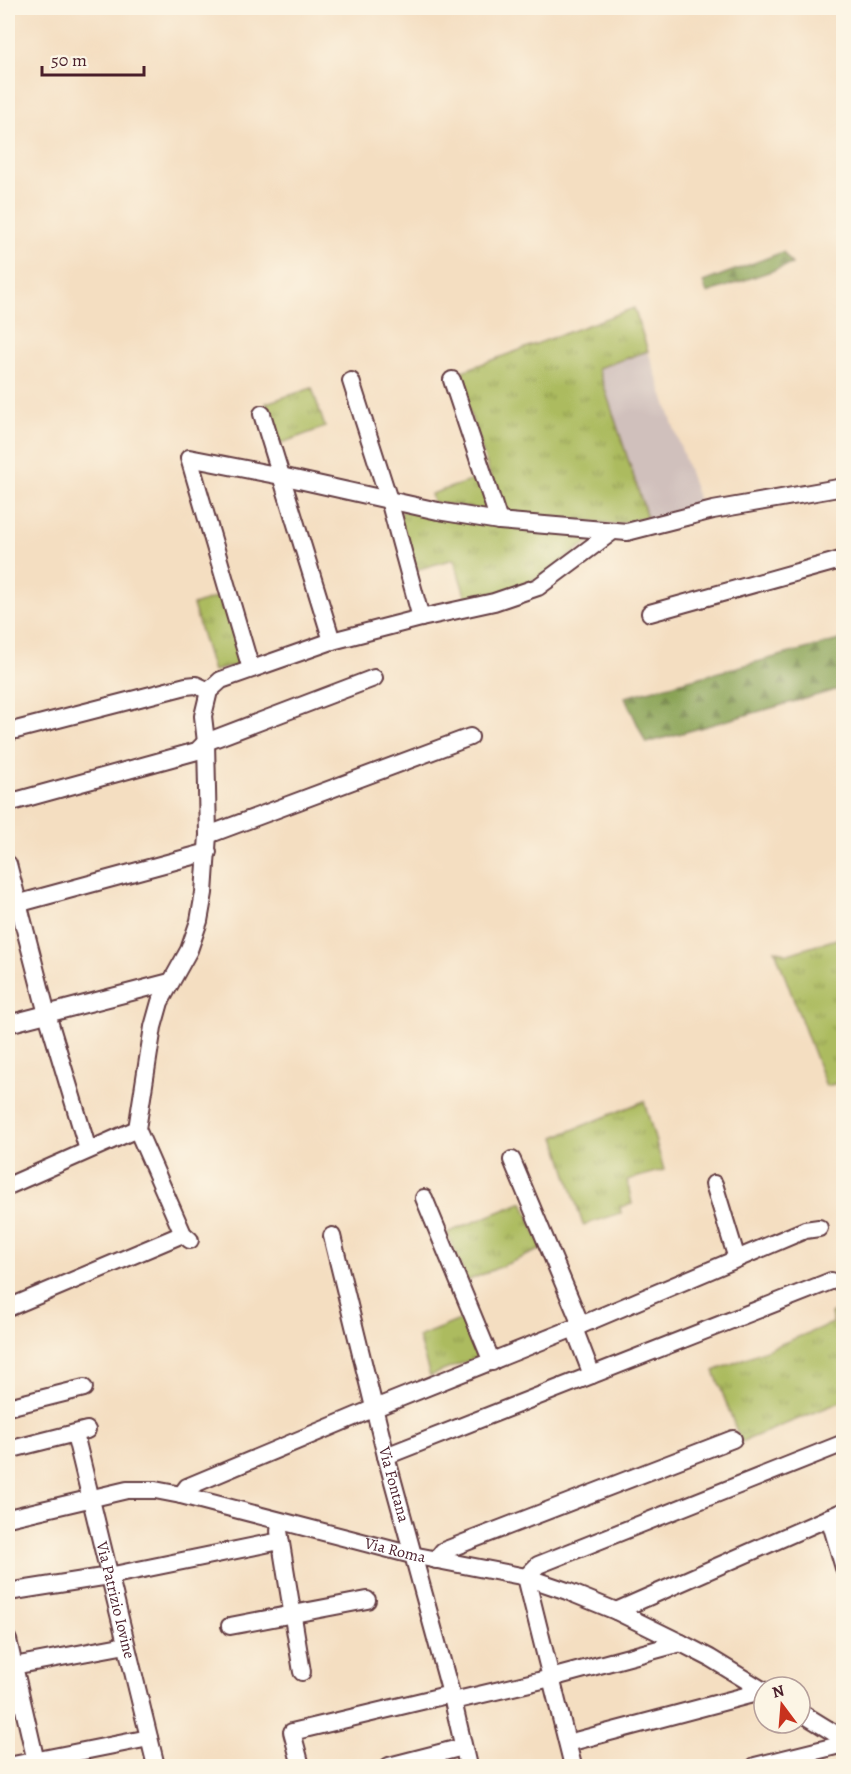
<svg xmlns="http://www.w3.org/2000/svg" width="851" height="1774" viewBox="0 0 851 1774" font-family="Alegreya,serif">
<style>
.industrial{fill:#d0c0bc}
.grass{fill:url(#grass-tufts);stroke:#7b6d44;stroke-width:1.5}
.forest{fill:url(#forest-firs);stroke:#6a6140;stroke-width:1.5}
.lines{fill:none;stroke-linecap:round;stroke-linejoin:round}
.minor-casing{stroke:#643c42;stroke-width:20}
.minor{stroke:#fff;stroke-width:16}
.labels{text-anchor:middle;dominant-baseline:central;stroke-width:6;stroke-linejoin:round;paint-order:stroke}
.street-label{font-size:16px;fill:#4a1f2b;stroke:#fcf5e5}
</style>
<defs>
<pattern id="grass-tufts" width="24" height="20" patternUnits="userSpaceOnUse" patternTransform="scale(1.5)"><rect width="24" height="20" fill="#acbb5e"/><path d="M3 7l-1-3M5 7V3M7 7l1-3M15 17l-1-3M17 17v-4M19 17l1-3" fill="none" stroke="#8e974e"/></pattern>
<pattern id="forest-firs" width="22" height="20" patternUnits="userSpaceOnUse" patternTransform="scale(1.5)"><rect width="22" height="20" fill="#89a355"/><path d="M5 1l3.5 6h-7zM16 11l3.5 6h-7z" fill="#728447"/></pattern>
</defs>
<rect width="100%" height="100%" fill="#fcf5e5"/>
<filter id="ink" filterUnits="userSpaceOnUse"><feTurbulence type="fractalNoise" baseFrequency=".0167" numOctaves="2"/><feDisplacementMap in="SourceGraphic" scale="12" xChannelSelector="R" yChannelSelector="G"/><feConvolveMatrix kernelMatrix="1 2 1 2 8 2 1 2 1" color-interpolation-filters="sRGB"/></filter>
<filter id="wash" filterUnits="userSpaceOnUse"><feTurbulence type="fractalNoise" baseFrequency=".008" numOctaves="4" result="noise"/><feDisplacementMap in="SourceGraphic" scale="24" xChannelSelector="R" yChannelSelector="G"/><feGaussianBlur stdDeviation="1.35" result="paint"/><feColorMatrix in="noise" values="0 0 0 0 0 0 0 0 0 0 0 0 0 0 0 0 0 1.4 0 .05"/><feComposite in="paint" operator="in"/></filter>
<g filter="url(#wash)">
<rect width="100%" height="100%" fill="#f4dec1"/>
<path class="industrial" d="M648 351 702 510 649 524 598 368Z"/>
<path class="grass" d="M634 308 648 351 598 368 647 517 616 524 502 512 457 373Z
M312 388 325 427 279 444 266 403Z
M479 478 489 508 486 510 433 502 431 494Z
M403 511 587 536 588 542 542 576 528 583 467 602 454 559 415 570 399 516Z
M223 595 243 664 213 671 193 605Z
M843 937V1082L826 1086 775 950 788 954Z
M644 1101 664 1170 627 1180 632 1204 620 1207 621 1213 583 1225 555 1137Z
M523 1202 542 1249 467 1281 447 1233Z
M843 1310V1401L741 1442 714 1371 833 1323 831 1313Z
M467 1317 483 1355 430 1376 418 1337Z"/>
<path class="forest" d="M783 252 792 264 707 293 703 282Z
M843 639V688L646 743 625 697Z"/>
</g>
<g filter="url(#ink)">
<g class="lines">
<defs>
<g id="minor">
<path d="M452 380 499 521"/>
<path d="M351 381 389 500 421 618"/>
<path d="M262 414 332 641"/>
<path d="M650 613 844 559"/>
<path d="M251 669 189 458 281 476 438 511 499 521 627 532 713 510 844 487"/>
<path d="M8 732 186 686 196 685 209 691"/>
<path d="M8 803 197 751 206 742 374 678"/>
<path d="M208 835 470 737"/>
<path d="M8 864 47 1014 88 1150"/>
<path d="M9 906 208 852"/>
<path d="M8 1024 170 982"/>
<path d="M512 1160 581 1325"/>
<path d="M714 1184 737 1259"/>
<path d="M8 1186 137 1129"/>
<path d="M424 1198 492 1362"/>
<path id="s1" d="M332 1236 386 1456 453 1701 468 1766"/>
<path d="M190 1240 183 1234 137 1129 153 1027 160 1002 189 950 199 921 204 893 208 835 206 742 203 716 209 691 221 680 332 641 421 618 494 602 538 587 613 531"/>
<path d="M8 1308 183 1234"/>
<path d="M574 1328 592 1375"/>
<path d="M8 1407 84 1388"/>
<path id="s2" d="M75 1434 156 1766"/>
<path d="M8 1450 87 1430"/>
<path d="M386 1456 831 1281"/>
<path d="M181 1495 187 1487 375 1408 574 1328 805 1230 819 1228"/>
<path d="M829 1517 844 1568"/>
<path id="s3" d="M8 1518 127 1490H155L181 1495 412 1555 526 1577 567 1591 616 1611 681 1643 710 1658 764 1691"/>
<path d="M279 1531 302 1672"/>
<path d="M436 1560 443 1551 733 1439"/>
<path d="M8 1592 109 1576 280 1541"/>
<path d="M616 1611 844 1511"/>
<path d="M230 1626 367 1600"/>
<path d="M8 1640 37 1766"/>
<path d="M8 1667 126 1645"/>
<path d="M453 1701 551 1678 681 1643"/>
<path d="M800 1712 844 1739"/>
<path d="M568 1743 764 1691"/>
<path d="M8 1766 149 1738"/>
<path d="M301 1766 292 1732 451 1694"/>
<path d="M389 1766 463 1747"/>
<path d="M573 1766 526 1577 538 1565 844 1443"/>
<path d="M755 1766 844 1744"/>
</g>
</defs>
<use href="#minor" class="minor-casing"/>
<use href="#minor" class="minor"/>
</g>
</g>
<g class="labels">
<g class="street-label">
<text stroke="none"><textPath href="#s1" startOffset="256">Via Fontana</textPath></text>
<text stroke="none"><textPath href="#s3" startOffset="398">Via Roma</textPath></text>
<text stroke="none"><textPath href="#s2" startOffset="171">Via Patrizio Iovine</textPath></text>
</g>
</g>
<rect width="851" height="1774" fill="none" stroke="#fcf5e5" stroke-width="30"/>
<g transform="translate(782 1705) rotate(344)"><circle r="28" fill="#fcf5e5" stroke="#b59f9b" stroke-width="1.5"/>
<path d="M0-4.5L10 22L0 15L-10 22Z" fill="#c8321e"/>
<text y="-9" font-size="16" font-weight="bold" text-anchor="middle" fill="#4a1f2b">N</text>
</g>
<path d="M42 66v9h102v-9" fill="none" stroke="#4a1f2b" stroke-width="3"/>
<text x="51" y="66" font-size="18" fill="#4a1f2b" stroke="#fcf5e5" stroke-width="4.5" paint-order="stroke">50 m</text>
</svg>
